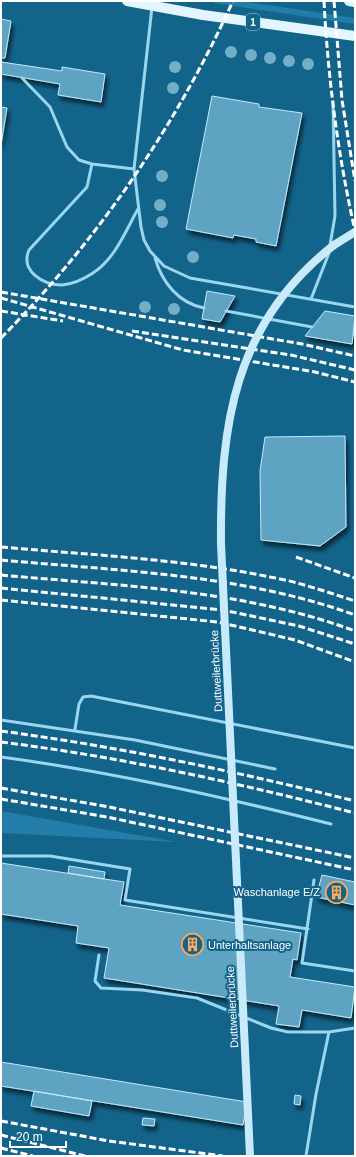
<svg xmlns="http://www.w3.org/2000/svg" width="356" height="1157" viewBox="0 0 356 1157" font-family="Helvetica,sans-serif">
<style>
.green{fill:#227ea8}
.building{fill:#5fa3c2;stroke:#c1eafc;filter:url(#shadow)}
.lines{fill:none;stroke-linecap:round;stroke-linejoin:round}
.lane{stroke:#9ad6f0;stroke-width:3}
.secondary{stroke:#c8ebfb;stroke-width:8}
.primary{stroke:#e3f5ff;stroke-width:10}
.rail{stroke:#fff;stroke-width:3;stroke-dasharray:7 3;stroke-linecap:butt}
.secondary-bridge{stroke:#c8ebfb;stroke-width:8}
.tree{fill:#73aec9}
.labels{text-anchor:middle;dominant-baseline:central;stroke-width:4;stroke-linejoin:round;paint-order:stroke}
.shield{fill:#13648b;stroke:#b8d0dc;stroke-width:1}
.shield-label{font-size:10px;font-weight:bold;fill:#fff}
.street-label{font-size:11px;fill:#fff;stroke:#13648b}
.poi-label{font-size:11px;fill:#fff;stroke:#13648b;text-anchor:end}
</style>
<defs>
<filter id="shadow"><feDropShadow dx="2.5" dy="4.5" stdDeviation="2" flood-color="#0009"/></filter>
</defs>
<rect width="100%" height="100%" fill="#13648b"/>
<path class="green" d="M214 1H241L355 18V24L214 3Z
M1 811 177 842 1 833Z"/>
<path class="building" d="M1 19 11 21 5 58H1Z
M1 62 62 71V67L105 74 101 102 58 95 60 84 1 74Z
M212 96 259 104V107L302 113 276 246 256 242V239L234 235 233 238 186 229Z
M1 107 7 108 1 145Z
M207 291 235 296 220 322 202 319Z
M325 311 355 316 352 344 305 336Z
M345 436 346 527 320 546 261 540 260 471 265 437Z
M1 863 124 882 120 905 301 933 297 960 293 959 290 977 355 987 351 1018 302 1010 299 1027 276 1024 279 1006 104 978 109 948 76 943 78 926 1 914Z
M69 866 105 872 104 879 68 873Z
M322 875 355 882V905L316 897Z
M1 1062 247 1102 243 1125 1 1086Z
M34 1091 92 1101 89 1116 31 1106Z
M295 1095 301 1096 300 1105 294 1104Z
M143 1118 155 1119 154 1126 142 1125Z"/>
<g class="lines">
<path class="lane" d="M152 7 134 169 141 227 144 240 150 251 164 266 190 278 355 307
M22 78 50 107 67 147 79 160 92 164 134 169
M92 164 87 187 29 250C20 271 43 285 62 285 73 284 84 279 93 273 115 259 126 230 138 209
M330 245 335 216 333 102
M155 258C162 282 178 303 204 308
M311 299 329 253
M226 311 312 327
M354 334H355
M1 720 135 740 275 769
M75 729 79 704 83 697 91 696 355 748
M1 757C113 772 222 797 331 824
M1 856H50L130 869 125 900 308 929
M314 880 302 963 355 971
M99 955 95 981 101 988 142 990 197 998 271 1028 288 1032H329
M306 1156 316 1094 329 1032 355 1028"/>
<path class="secondary" d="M334 245 355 232"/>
<path class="primary" d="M127 1 203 15 355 36
M349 1 355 2"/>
<path class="rail" d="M324 1C328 79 338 155 355 231
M334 1 342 100 355 181
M1 292 302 344 355 356
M1 298 183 350 315 372 355 382
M1 311 63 321
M132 331 291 355 355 370
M1 338C98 240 176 126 233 1
M1 547C91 555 182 559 270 577 299 582 327 592 355 601
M296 557 355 578
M1 560C120 571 242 574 355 615
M1 575C119 586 242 589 355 631
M1 588 223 610 299 626 355 644
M1 600 218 622 295 640 355 662
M1 731C121 747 238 772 355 801
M1 742C121 757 238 783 355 813
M1 788 109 807 355 858
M1 799 107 817 355 870
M1 1121 109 1141 223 1156
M1 1135 85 1156
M1 1148 33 1156"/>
<path class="secondary-bridge" d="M250 1156 221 544C220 425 234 323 334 245"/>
</g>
<g class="tree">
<circle cx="231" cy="52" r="6"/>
<circle cx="251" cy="55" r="6"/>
<circle cx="270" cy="58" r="6"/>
<circle cx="289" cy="61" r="6"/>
<circle cx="308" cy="64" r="6"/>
<circle cx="175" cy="67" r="6"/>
<circle cx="173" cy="88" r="6"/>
<circle cx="162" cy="176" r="6"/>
<circle cx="160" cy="205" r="6"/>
<circle cx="162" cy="222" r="6"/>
<circle cx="193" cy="257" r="6"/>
<circle cx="145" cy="307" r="6"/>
<circle cx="174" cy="309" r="6"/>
</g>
<defs>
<symbol id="building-ring" viewBox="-11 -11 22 22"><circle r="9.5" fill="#13648b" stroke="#ffa859" stroke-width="1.5"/><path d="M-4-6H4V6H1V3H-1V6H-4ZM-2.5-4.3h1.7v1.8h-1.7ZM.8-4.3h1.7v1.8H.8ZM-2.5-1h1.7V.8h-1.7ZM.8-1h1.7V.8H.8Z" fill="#ffa859"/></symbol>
</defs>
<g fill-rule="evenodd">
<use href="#building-ring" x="324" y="880" width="25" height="25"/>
<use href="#building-ring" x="180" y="932" width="25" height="25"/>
</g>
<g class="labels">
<rect class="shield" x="246" y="14" width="14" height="16" rx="3"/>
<g class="shield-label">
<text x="253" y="22">1</text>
</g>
<g class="street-label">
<text transform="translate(216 671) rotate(-93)">Duttweilerbrücke</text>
<text transform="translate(232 1007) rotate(-93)">Duttweilerbrücke</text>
</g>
<g class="poi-label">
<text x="320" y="892">Waschanlage E/Z</text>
<text x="208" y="945" text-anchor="start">Unterhaltsanlage</text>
</g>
</g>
<rect width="356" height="1157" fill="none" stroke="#ffffff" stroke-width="4"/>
<path d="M10 1141v6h56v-6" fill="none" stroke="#ffffff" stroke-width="2"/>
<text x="16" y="1141" font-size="12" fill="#ffffff" stroke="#13648b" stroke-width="3" paint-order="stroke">20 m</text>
</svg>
